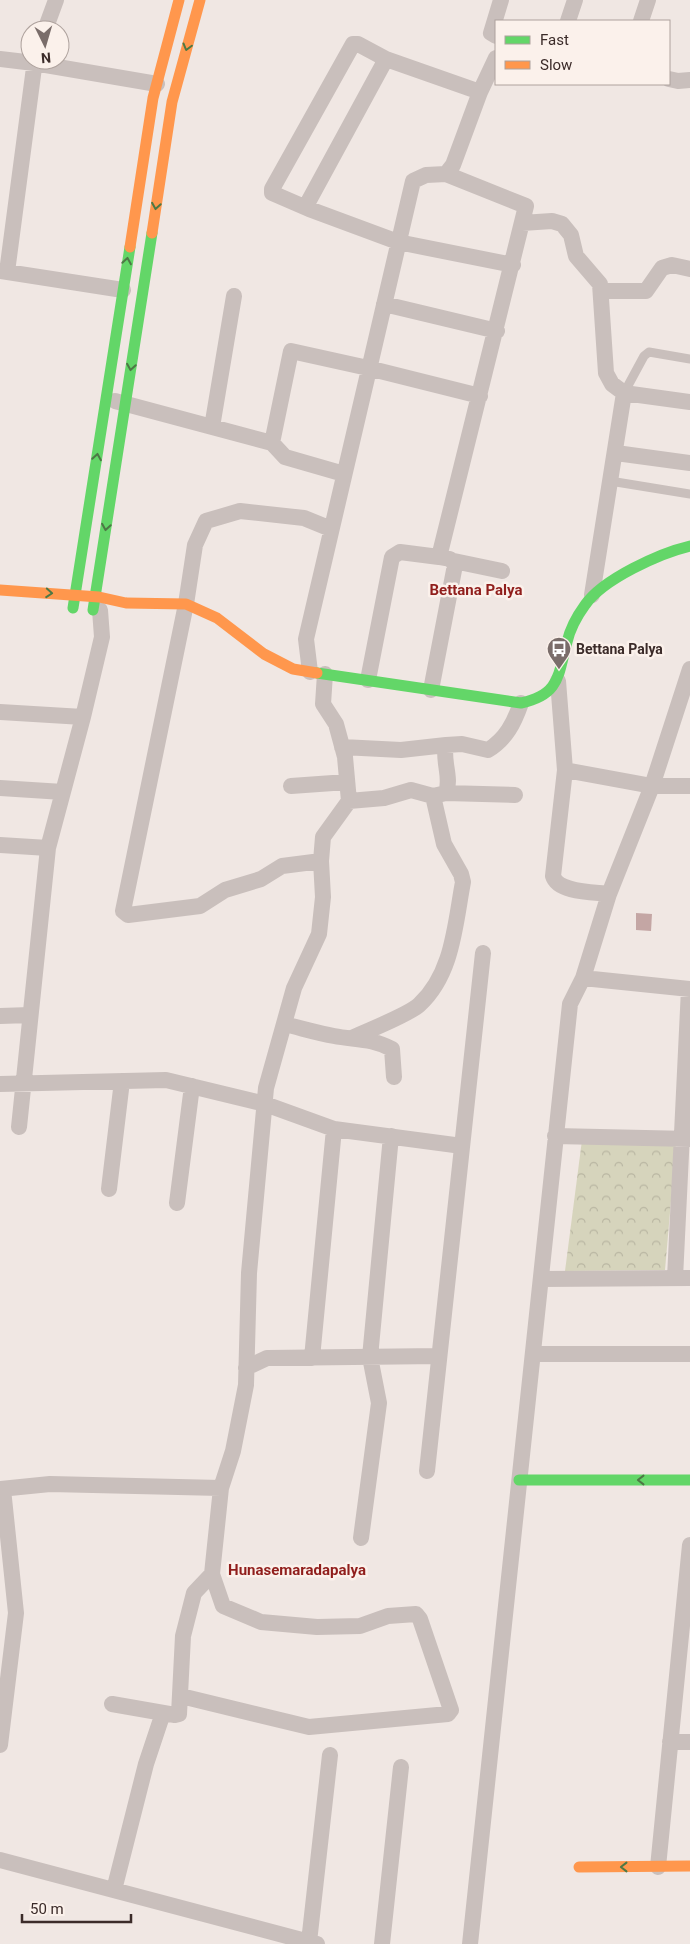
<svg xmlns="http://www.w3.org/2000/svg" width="690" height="1944" viewBox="0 0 690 1944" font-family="Roboto,sans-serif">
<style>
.forest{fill:url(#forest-crowns)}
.building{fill:#c4a6a4}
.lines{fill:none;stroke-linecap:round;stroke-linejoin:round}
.lane{stroke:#c9bfbc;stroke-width:9}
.street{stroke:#c9bfbc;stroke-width:16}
.fast{stroke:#63d668;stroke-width:11}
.slow{stroke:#ff974d;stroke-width:11}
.oneway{stroke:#4d7845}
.labels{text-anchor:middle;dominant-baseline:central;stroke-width:5;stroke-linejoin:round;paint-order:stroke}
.poi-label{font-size:14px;font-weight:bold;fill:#3b2b29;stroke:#fbf1eb;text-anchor:start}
.neighbourhood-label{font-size:15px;font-weight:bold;fill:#901e1c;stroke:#fbf1eb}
</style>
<defs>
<pattern id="forest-crowns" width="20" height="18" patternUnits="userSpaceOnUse" patternTransform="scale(1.25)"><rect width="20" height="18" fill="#d6d4bc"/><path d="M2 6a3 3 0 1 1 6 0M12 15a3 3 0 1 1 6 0" fill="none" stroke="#b9b6a2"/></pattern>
</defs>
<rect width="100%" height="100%" fill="#f0e7e3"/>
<path class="forest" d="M582 1140 676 1143 665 1270 565 1271Z"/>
<path class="building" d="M636 913 652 914 651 931 636 930Z"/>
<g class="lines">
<path class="lane" d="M624 393 644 356 649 352 690 359
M610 481 690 494"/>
<path class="street" d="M568 21 575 0
M641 21 648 0
M45 30 56 0
M496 36 491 33 501 0
M0 59 34 63 157 84
M386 59 358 44H353L272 189V193L309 209 398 242 513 265
M669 79 678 81 690 80
M306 206 386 59 480 92
M522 223 552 221 562 224 571 235 576 256 600 284 606 373 612 384 624 393 592 595
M0 271 123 290
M7 272 35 60
M602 291H646L662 268 672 265 690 269
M384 304 497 331
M624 393 690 402
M115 401 272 443 285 457 344 474
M212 427 234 296
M272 443 291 351 368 368 480 396
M616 453 690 463
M454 561 502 571
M310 672 306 639 413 181 426 175 446 174 453 165 480 92 496 58
M368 680 392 557 400 552 439 557
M558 681 565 770 553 876C558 893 594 892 609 894
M431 690 455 565 450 559 439 557 526 206 446 174
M0 712 83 717
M342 747 401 750 446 745
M565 770 652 786H690
M291 786 347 782
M0 788 63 792
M446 793 515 795
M349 801 384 798 411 790 433 796 446 793C452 777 442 761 446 745L462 744 488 750C506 739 514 723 521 703
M0 845 48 848
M321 861 282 866 261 879 225 890 200 906 128 915 123 911 186 604 195 545 206 521 240 511 304 518 331 529
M583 978 690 989
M0 1016 30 1015
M284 1024C301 1028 318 1033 334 1036 355 1040 372 1038 392 1049L394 1077
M354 1037C369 1030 408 1015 419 1005 453 974 455 924 463 882L461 874 444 844 433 796
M0 1084 166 1080 265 1104 334 1129 462 1146
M19 1127 48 848 83 717 102 637 100 610
M555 1136 690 1139
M109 1189 122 1081
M177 1203 192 1086
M675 1278 689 989
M541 1279 690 1278
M533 1354H690
M312 1358 334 1129
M246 1368 267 1358 439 1356
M427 1471 483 953
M0 1489 50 1484 221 1488
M361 1538 379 1403 370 1357 391 1136
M181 1696 309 1727 448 1714 451 1710 420 1619 416 1614 388 1616 360 1626 317 1627 261 1622 223 1606 212 1574 221 1488 233 1451 246 1385 249 1273 266 1088 294 988 319 934 323 897 321 861 323 837 349 801 345 757 336 724 323 704 325 674
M112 1704 175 1715 179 1714 183 1636 194 1593 212 1574
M670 1742H690
M0 1745 16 1613 3 1489
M0 1860 317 1944
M658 1867 690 1545
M114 1890 146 1764 163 1713
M309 1942 330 1755
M382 1944 401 1767
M470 1944 570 1004 583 978 609 894 652 786 690 669"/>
<path class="fast" d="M73 608 130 247
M93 610 152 233
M317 673 521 703C560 695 558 675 567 642 570 629 577 616 585 605 603 579 660 553 690 546
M519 1480H690"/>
<path class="slow" d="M152 233 172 102 200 0
M130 247 153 98 179 0
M0 590 99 597 126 603 186 604 217 618 264 654 293 669 317 673
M579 1867 690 1866"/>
</g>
<defs><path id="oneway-chevron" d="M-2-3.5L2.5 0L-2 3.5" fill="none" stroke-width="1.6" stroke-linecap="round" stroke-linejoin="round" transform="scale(1.25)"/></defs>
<g class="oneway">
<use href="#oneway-chevron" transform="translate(187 47) rotate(105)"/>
<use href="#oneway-chevron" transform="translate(156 206) rotate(99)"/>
<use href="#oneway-chevron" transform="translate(127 261) rotate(-81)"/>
<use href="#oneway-chevron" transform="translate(131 367) rotate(99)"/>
<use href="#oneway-chevron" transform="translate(97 457) rotate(-81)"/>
<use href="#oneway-chevron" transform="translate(106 527) rotate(99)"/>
<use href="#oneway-chevron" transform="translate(49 593) rotate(4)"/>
<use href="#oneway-chevron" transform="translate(641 1480) rotate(180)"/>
<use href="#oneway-chevron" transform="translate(624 1867) rotate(180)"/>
</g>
<defs>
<symbol id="bus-pin" viewBox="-11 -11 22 30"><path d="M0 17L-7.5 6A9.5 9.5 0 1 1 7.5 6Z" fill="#7a6d6a" stroke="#fbf1eb"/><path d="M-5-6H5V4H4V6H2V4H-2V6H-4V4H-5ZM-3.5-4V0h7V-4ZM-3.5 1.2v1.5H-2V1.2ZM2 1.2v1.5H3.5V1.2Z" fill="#fff"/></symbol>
</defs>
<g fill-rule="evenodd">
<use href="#bus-pin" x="545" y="635" width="28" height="38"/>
</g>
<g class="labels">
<g class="poi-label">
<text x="576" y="649">Bettana Palya</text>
</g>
<g class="neighbourhood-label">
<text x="476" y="590">Bettana Palya</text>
<text x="297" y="1570">Hunasemaradapalya</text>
</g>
</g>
<rect x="495" y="20" width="175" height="65" fill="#fbf1eb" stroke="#aea29d"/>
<rect x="505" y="36" width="25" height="8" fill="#63d668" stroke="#aea29d"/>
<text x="540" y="45" font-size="15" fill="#3b2b29">Fast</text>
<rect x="505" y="61" width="25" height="8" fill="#ff974d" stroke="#aea29d"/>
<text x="540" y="70" font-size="15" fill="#3b2b29">Slow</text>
<g transform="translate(45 45) rotate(175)"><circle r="24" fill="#fbf1eb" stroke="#aea29d"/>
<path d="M0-4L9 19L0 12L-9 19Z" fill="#7a6d6a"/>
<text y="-8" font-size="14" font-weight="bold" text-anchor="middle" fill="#3b2b29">N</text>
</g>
<path d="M22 1914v8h109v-8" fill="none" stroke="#3b2b29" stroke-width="2.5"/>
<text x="30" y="1914" font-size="15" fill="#3b2b29" stroke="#fbf1eb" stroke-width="4" paint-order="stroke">50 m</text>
</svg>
